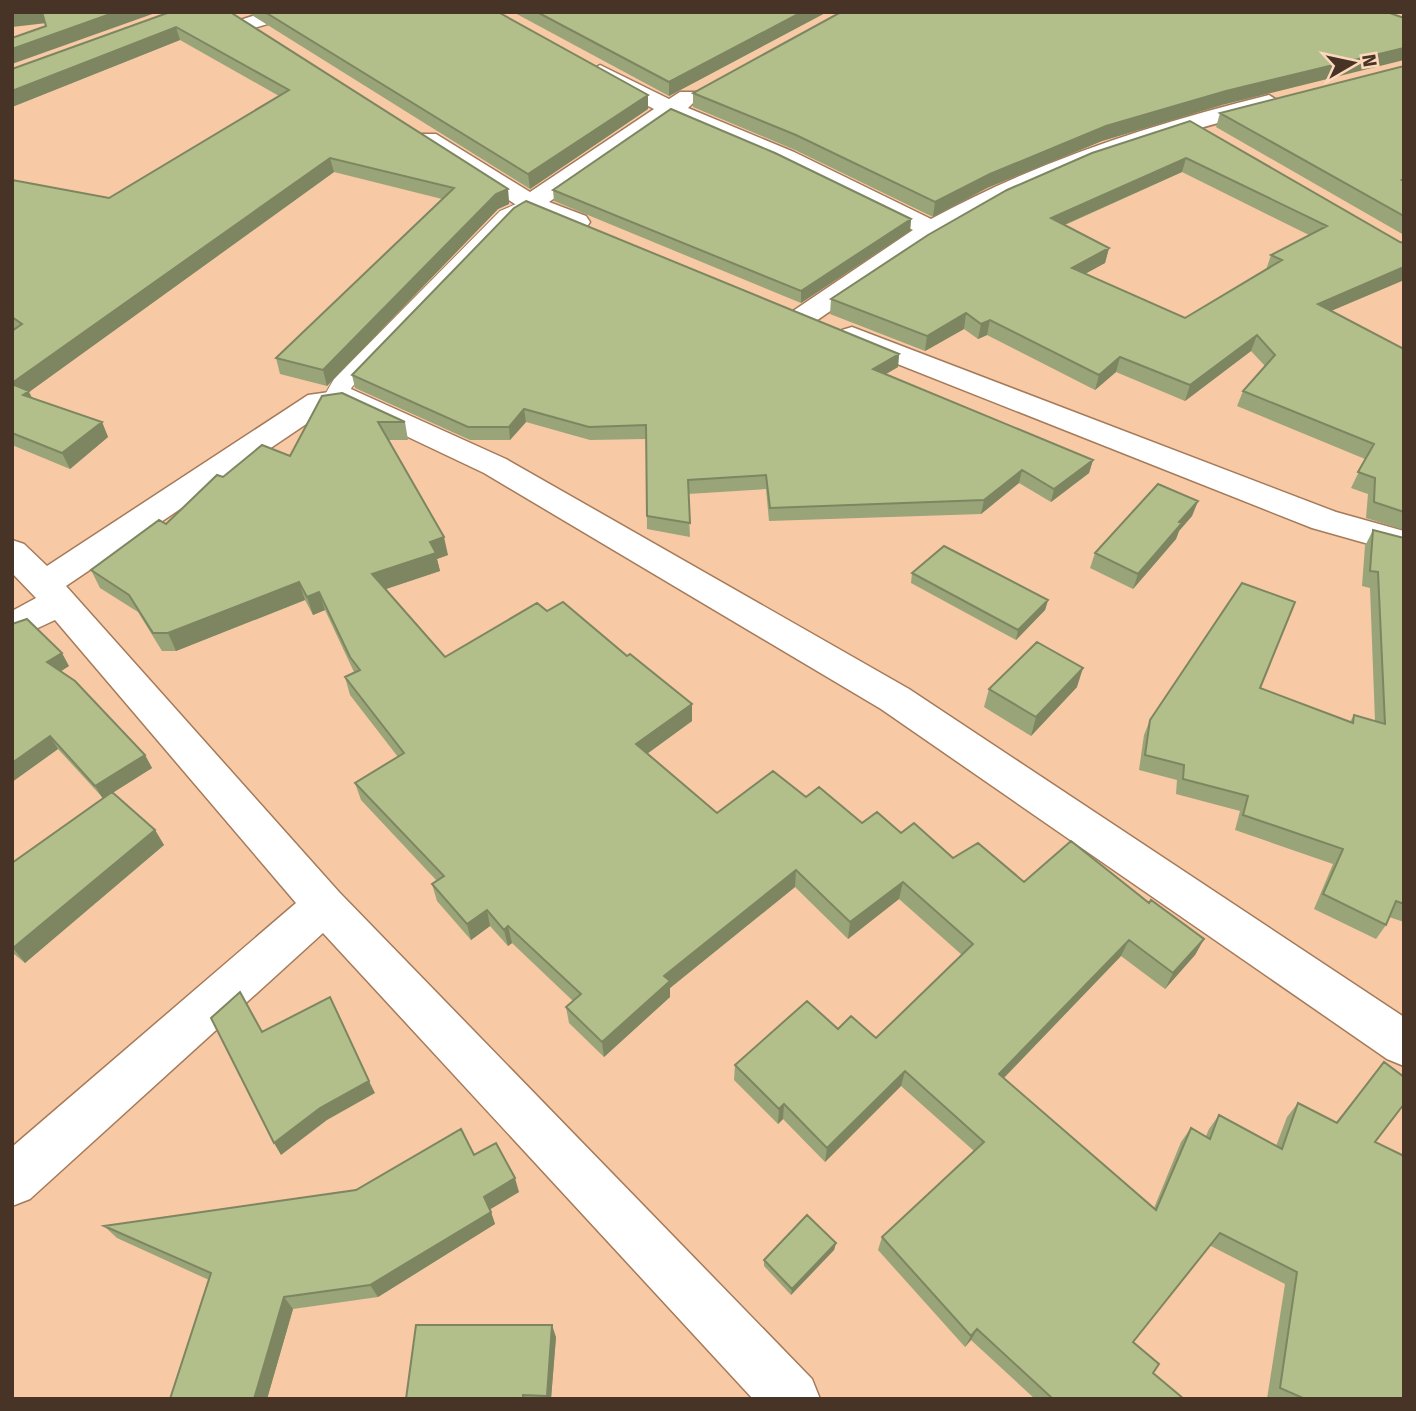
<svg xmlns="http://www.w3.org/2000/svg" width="1416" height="1411" viewBox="0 0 1416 1411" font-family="'Fira Sans',sans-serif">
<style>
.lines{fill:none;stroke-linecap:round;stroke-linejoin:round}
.service-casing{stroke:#a57a59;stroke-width:2}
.minor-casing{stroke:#a57a59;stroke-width:3}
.service{fill:#fff;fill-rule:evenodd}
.minor{fill:#fff;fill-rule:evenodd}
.wall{fill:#99a478;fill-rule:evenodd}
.shaded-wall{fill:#7d8661}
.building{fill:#b2bf8b;stroke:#7d8661;stroke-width:2;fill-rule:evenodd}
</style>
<rect width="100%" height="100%" fill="#f7c9a5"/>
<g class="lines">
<defs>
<path id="service" d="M523 201 533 207 514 219 352 387 343 403H327L323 398 334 379 500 211Z"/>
<path id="minor" d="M265 12H298L295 16 247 30 237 24 240 20Z
M600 65 669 99 680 92H696L699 97 688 108 794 152 931 219C1037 161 1152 124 1269 95L1280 102 1277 107C1175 134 1071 164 977 215 920 246 867 286 813 323L803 326 793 323 789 317 793 311 913 230 776 162 672 118 549 202 586 216 590 222 586 228 577 230 521 208 416 139 420 134H436L530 192 654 109 592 77 589 72Z
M852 327 1336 512 1404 531V554L1312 528 842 342 838 336 842 330Z
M351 389 506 459 909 689 1404 1017V1066L1387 1059 881 709 484 473 347 408 327 410 66 586 339 892 812 1379 820 1399H753L323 933 30 1199 12 1206V1147L296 903 55 620 12 640V611L36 598 12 573V540L24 544 47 566 308 395Z"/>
</defs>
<use href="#service" class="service-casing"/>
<use href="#minor" class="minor-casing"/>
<use href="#service" class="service"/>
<use href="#minor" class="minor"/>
</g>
<path class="wall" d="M170 12 508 189 509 204 498 209 327 386 280 374 276 358 442 199 334 172 29 392 32 398 102 422 108 437 70 469 12 445V331L14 329 12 328V180L109 198 279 96 180 40 12 107V69Z
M247 12H498L648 109 530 189Z
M513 12H827L669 96Z
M1404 66V235L1216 127 1220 113Z
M693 93 1222 105 1102 141 987 188 933 217 795 150 693 107Z
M1190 121 1400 242 1404 280 1331 311 1404 349V530L1366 518 1368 494 1351 488 1365 459 1237 406 1243 391 1265 366 1251 351 1185 401 1116 372 1095 390 987 335 978 339 964 329 925 351 830 314 831 299ZM1182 172 1309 235 1271 255 1266 270 1185 318 1085 274 1105 263 1109 248 1065 225Z
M553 190 911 219 910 231 801 303 554 201Z
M899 354 898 367 886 374 1093 460 1089 473 1051 502 1019 483 981 514 769 521 766 489 688 494 690 537 647 529 646 439 590 440 526 422 510 440H470L355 388 352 375Z
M322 396 405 422 408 440H388L448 555 437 559 440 571 386 589 445 657 547 611 627 656 692 704V721L647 754 717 813 806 797 862 823 901 833 953 858 1024 882 1149 903 1204 939 1195 955 1165 989 1121 956 1004 1078 1154 1208 1181 1142 1191 1128 1206 1136 1209 1129 1219 1115 1276 1146 1287 1117 1298 1103 1336 1122 1384 1062 1375 1142 1404 1399H1267L1285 1284 1209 1245 1133 1342 1153 1373 1184 1399H1035L971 1340 965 1347 878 1250 882 1237 974 1151 901 1086 825 1162 783 1119 778 1124 734 1080 735 1065 838 1029 876 1038 962 955 899 899 848 939 795 887 670 988V997L604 1057 569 1023 566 1007 573 1001 512 943 508 946 490 926 471 940 437 901 432 884 437 881 361 800 355 783 398 757 350 695 345 677 354 672 325 610 313 615 305 600 176 651H162L138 612 100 588 91 570 166 524 223 477 290 456Z
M1198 501 1192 516 1179 531 1176 539 1133 589 1090 568 1095 553Z
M1373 530 1404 538V922L1389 917 1386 925 1376 939 1314 909 1333 864 1235 830 1240 811 1176 794 1177 780 1139 770 1144 735 1150 720 1260 688 1350 722 1354 715 1375 721 1370 588 1362 586 1365 546Z
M912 573 1048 600 1045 610 1016 640 911 583Z
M12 624 69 666 61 671 145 755 152 768 112 793 155 830 164 845 25 963 14 954 12 955V863L103 798 58 749 12 782Z
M1077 687 1031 736 984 707 989 689Z
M474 1155 519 1192 490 1209 495 1224 378 1297 293 1309 267 1399H170L209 1280 117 1238 104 1226 356 1190Z
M836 1243 834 1250 791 1295 764 1266V1260Z
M556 1337 551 1399H406Z"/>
<path class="shaded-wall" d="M21 12H43L47 23 12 27V13Z
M116 12H158L12 64V49Z
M802 12H827L669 96V82Z
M176 27 180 40 12 107V91Z
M1404 48V60L1222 105 1102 141 987 188 933 217 935 202 990 174 1106 126 1226 91Z
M648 95V109L530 189 528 174Z
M330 158 334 172 29 392 36 406 12 383Z
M1186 158 1182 172 1048 232 1051 218Z
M508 189 509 204 498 209 327 386 323 370 496 194Z
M911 219 910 231 801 303V291Z
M1109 248 1105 263 1068 283 1072 268Z
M1404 267V280L1312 319 1318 304Z
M966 313 964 329 925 351 927 336Z
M990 320 987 335 978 339 981 324Z
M1257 335 1251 351 1185 401 1190 385Z
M899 354 898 367 872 382 873 369Z
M1120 357 1116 372 1095 390 1099 375Z
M524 409 526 422 510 440 509 427Z
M102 422 108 437 70 469 62 453Z
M1093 460 1089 473 1051 502 1054 489Z
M1022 470 1019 483 981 514 984 500Z
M1198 501 1192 516 1179 531 1176 539 1133 589 1138 574 1179 522Z
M444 537 448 555 437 559 440 571 377 592 372 574 430 542Z
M299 582 305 600 176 651 168 633Z
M319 592 325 610 313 615 307 597Z
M1048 600 1045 610 1016 640 1018 630Z
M62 653 69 666 55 675 47 662Z
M1083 668 1077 687 1031 736 1036 717Z
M692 704V721L637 761 636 744Z
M50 736 58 749 12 782V763Z
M145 755 152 768 103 799 95 786Z
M155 830 164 845 25 963 13 948Z
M796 870 795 887 670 988V997L604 1057 602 1042 664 976Z
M903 882 899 899 848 939 850 922Z
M487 910 490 926 471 940 467 924Z
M508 926 512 943 508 946 504 930Z
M1204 939 1195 955 1165 989 1173 973Z
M1129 940 1121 956 994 1088 999 1074Z
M905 1071 901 1086 825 1162 827 1148Z
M369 1081 375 1093 327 1120 281 1155 274 1143 320 1108Z
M784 1104 783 1119 778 1124 779 1109Z
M515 1178 519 1192 489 1210 484 1197Z
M491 1212 495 1224 378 1297 370 1285Z
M836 1243 834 1250 791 1295 792 1289Z
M284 1297 293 1309 267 1399H254Z
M552 1325 556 1337 551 1399H548L547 1396Z
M977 1329 971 1340 965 1347 971 1336Z"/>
<path class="building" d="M42 12H116L12 49V38L46 26Z
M170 12H230L508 189 496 194 323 370 276 358 454 188 330 158 12 383V331L22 324 12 317V180L109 198 289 90 176 27 12 91V69Z
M265 12H498L648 95 528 174Z
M537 12H802L669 82Z
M841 12H1387L1404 18V48L1226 91 1106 126 990 174 935 202 796 135 693 93Z
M1404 66V179L1402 180 1404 181V216L1220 113Z
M671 109 775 153 911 219 801 291 553 190Z
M1190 121 1400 242 1404 243V267L1318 304 1404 349V512L1374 502 1375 478 1358 472 1374 444 1243 391 1275 355 1257 335 1190 385 1120 357 1099 375 990 320 981 324 966 313 927 336 831 299 928 235 1007 190 1092 153ZM1186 158 1327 226 1271 255 1282 260 1185 318 1072 268 1109 248 1051 218Z
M526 201 899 354 873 369 1093 460 1054 489 1022 470 984 500 770 508 766 475 688 480 690 523 647 516 646 425 589 427 524 409 509 427H468L352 375 514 208Z
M12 384 29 391 23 395 102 422 62 453 12 433Z
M342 393 405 422H378L444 537 430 542 436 553 372 574 445 657 537 603 547 611 563 602 627 656 630 654 692 704 636 744 717 813 773 771 806 797 819 787 862 823 877 812 901 833 914 823 953 858 978 843 1024 882 1071 841 1149 903 1151 900 1204 939 1173 973 1129 940 999 1074 1156 1210 1191 1128 1210 1139 1219 1115 1282 1149 1298 1103 1337 1123 1384 1062 1404 1077V1104L1375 1142 1404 1156V1399H1305L1280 1388 1297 1272 1220 1233 1133 1342 1159 1364 1153 1373 1184 1399H1053L977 1329 971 1336 882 1237 984 1142 905 1071 827 1148 784 1104 779 1109 735 1065 807 1001 838 1029 851 1016 876 1038 973 944 903 882 850 922 796 870 664 976 670 981 602 1042 566 1007 581 994 508 926 504 930 487 910 467 924 432 884 444 876 355 783 404 753 345 677 360 670 350 657 319 592 307 597 299 582 168 633H153L129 595 91 570 159 520 166 524 217 475 223 477 262 445 290 456 322 396Z
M1158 484 1198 501 1179 522 1182 523 1138 574 1095 553Z
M1373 530 1404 538V904L1396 901 1386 925 1323 894 1343 849 1243 815 1248 796 1183 779 1184 765 1145 755 1150 720 1242 583 1295 602 1260 688 1353 723 1354 715 1385 724 1378 572 1370 571Z
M944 546 1048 600 1018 630 912 573Z
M27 619 62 653 47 662 75 681 145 755 95 786 50 736 12 763V624Z
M1037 642 1083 668 1036 717 989 689Z
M112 792 155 830 13 948 12 863Z
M240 992 262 1032 330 997 369 1081 320 1108 274 1143 211 1018Z
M461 1129 474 1155 496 1143 515 1178 484 1197 491 1212 370 1285 284 1297 254 1399H170L211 1273 104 1226 356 1190Z
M807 1215 836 1243 792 1289 764 1260Z
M416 1325H552L547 1396 523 1395V1399H406Z"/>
<rect width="1416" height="1411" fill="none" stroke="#473426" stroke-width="28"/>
<g transform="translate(1353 63) rotate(81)" stroke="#fed8bb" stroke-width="5" paint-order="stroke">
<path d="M0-5L12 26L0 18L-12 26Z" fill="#473426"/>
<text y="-10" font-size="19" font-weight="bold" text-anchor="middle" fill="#473426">N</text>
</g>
</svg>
